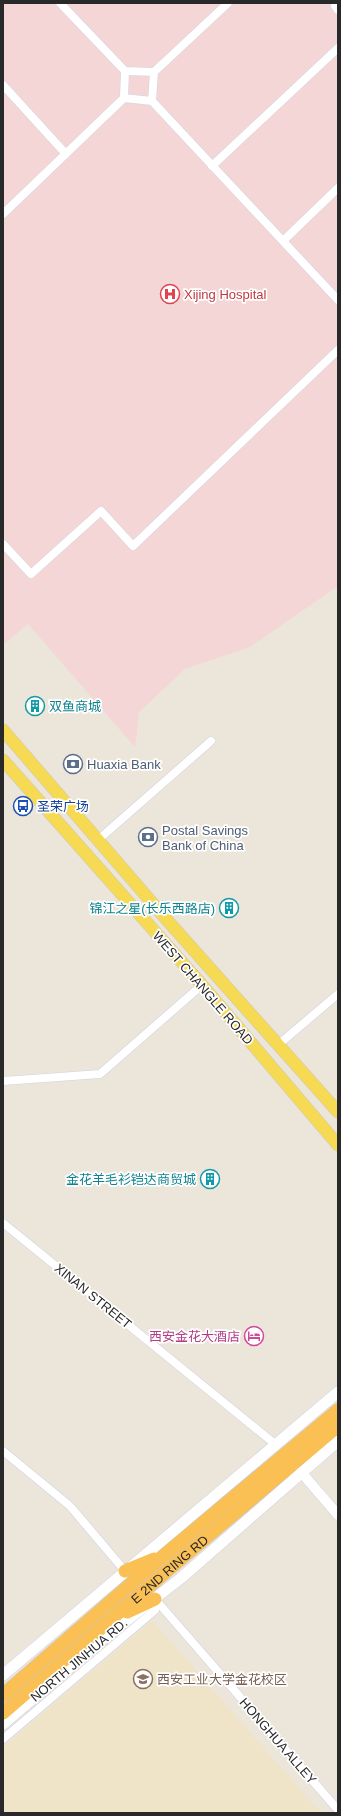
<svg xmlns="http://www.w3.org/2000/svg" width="341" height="1816" viewBox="0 0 341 1816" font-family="Arial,'Noto Sans SC',sans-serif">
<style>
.education{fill:#efe4c8}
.medical{fill:#f4d6d6}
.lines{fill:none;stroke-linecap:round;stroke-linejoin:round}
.minor-casing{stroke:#cfd2e3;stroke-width:9}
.tertiary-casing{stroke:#cfd2e3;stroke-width:11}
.secondary-casing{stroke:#cfd2e3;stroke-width:12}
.primary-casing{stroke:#c7c7c7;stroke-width:13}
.trunk-casing{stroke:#c7c7c7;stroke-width:14}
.minor{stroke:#fff;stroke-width:8}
.tertiary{stroke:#fff;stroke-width:10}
.secondary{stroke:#fff;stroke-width:11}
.primary{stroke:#f7da54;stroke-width:12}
.trunk{stroke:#fbc053;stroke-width:13}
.labels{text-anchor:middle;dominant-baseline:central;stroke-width:3.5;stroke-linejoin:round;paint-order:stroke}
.health-label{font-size:13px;fill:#be3a42;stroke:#fff;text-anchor:start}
.culture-label{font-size:13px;fill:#0d838f;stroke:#fff;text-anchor:end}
.service-label{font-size:13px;fill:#4e5e75;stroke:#fff;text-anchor:start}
.transit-label{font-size:13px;fill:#164399;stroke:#fff;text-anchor:start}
.street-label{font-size:13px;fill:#292929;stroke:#fff}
.hotel-label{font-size:13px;fill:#b23c85;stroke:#fff;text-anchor:end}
.education-label{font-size:13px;fill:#785e54;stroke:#fff;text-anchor:start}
</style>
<rect width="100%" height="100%" fill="#ece5da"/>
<path class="education" d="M152 1620 321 1813H3V1747Z"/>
<path class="medical" d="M3 3H338V586L250 647 185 669 139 712 135 747 28 624 3 645Z"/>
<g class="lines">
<defs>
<path id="minor" d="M60 3 125 71
M338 4 335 6 338 10
M154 72 228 3
M3 85 66 154
M152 101 338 300
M212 166 338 48
M3 214 124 98 125 71 154 72 152 101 124 98
M283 241 338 188
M3 544 31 574 101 511 133 546 338 350
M98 840 211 741
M278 1045 338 994
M3 1081 100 1074 202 985
M3 1223 275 1444
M3 1451 70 1506 125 1571
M155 1599 338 1810
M3 1739 155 1610V1599"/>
<path id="tertiary" d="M301 1472 338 1515"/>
<path id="secondary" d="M3 1675 338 1392
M3 1724 98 1643 181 1578 338 1441"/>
<path id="primary" d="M3 730 167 920 338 1112
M3 760 202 985 338 1145"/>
<g id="trunk">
<path d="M125 1571 154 1559"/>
<path d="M127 1612 155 1599"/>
<path d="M3 1695 163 1556 338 1410"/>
<path id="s1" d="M3 1713 176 1563 338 1426"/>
</g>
</defs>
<use href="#minor" class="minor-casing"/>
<use href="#tertiary" class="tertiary-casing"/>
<use href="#secondary" class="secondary-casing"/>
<use href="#primary" class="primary-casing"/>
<use href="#trunk" class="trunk-casing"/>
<use href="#minor" class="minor"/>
<use href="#tertiary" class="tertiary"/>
<use href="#secondary" class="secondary"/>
<use href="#primary" class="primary"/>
<use href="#trunk" class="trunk"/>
</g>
<defs>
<symbol id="hospital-ring" viewBox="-11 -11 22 22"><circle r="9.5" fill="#fff" stroke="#e0444e" stroke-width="1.5"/><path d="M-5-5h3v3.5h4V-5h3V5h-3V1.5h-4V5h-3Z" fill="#e0444e"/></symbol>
<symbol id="building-ring" viewBox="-11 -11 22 22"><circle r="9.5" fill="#fff" stroke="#0f9aa8" stroke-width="1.5"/><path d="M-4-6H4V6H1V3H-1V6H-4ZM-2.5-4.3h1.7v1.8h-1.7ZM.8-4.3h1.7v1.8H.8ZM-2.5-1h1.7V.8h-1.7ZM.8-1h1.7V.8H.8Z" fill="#0f9aa8"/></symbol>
<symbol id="bank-ring" viewBox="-11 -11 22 22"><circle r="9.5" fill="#fff" stroke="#5c6f8a" stroke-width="1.5"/><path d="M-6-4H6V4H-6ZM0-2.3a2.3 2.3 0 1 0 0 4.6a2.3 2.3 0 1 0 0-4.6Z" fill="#5c6f8a"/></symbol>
<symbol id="bus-ring" viewBox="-11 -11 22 22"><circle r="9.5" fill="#fff" stroke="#1a4fb4" stroke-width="1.5"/><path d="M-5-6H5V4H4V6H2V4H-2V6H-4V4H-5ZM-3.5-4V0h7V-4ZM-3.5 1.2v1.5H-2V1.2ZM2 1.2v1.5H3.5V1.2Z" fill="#1a4fb4"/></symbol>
<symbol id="hotel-ring" viewBox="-11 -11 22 22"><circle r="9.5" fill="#fff" stroke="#d1479c" stroke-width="1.5"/><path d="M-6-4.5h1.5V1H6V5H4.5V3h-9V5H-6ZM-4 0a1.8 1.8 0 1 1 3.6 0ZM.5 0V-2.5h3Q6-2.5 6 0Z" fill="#d1479c"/></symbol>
<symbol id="university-ring" viewBox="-11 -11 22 22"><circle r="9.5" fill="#fff" stroke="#8d6e63" stroke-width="1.5"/><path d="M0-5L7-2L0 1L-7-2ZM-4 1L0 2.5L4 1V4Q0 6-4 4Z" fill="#8d6e63"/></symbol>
</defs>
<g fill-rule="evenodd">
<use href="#hospital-ring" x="159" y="283" width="22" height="22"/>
<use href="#building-ring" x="24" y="695" width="22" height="22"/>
<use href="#bank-ring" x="62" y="753" width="22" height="22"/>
<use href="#bus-ring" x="12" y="795" width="22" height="22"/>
<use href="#bank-ring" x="137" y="826" width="22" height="22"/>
<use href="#building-ring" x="218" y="897" width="22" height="22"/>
<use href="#building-ring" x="199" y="1168" width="22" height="22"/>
<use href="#hotel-ring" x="243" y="1325" width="22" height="22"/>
<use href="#university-ring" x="132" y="1668" width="22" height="22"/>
</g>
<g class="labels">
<g class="health-label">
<text x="184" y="294">Xijing Hospital</text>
</g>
<g class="culture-label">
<text x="49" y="706" text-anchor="start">双鱼商城</text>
<text x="215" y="908">锦江之星(长乐西路店)</text>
<text x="196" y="1179">金花羊毛衫铠达商贸城</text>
</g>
<g class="service-label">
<text x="87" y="764">Huaxia Bank</text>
<text x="162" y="830">Postal Savings<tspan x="162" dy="15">Bank of China</tspan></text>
</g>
<g class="transit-label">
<text x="37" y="806">圣荣广场</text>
</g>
<g class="street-label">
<text transform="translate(203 988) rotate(49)">WEST CHANGLE ROAD</text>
<text transform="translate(93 1296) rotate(39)">XINAN STREET</text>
<text stroke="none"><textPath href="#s1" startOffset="220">E 2ND RING RD</textPath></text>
<text transform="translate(79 1660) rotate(-40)">NORTH JINHUA RD.</text>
<text transform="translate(278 1741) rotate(49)">HONGHUA ALLEY</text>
</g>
<g class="hotel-label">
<text x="240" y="1336">西安金花大酒店</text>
</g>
<g class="education-label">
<text x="157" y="1679">西安工业大学金花校区</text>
</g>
</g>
<rect width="341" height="1816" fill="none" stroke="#292929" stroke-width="8"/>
</svg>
